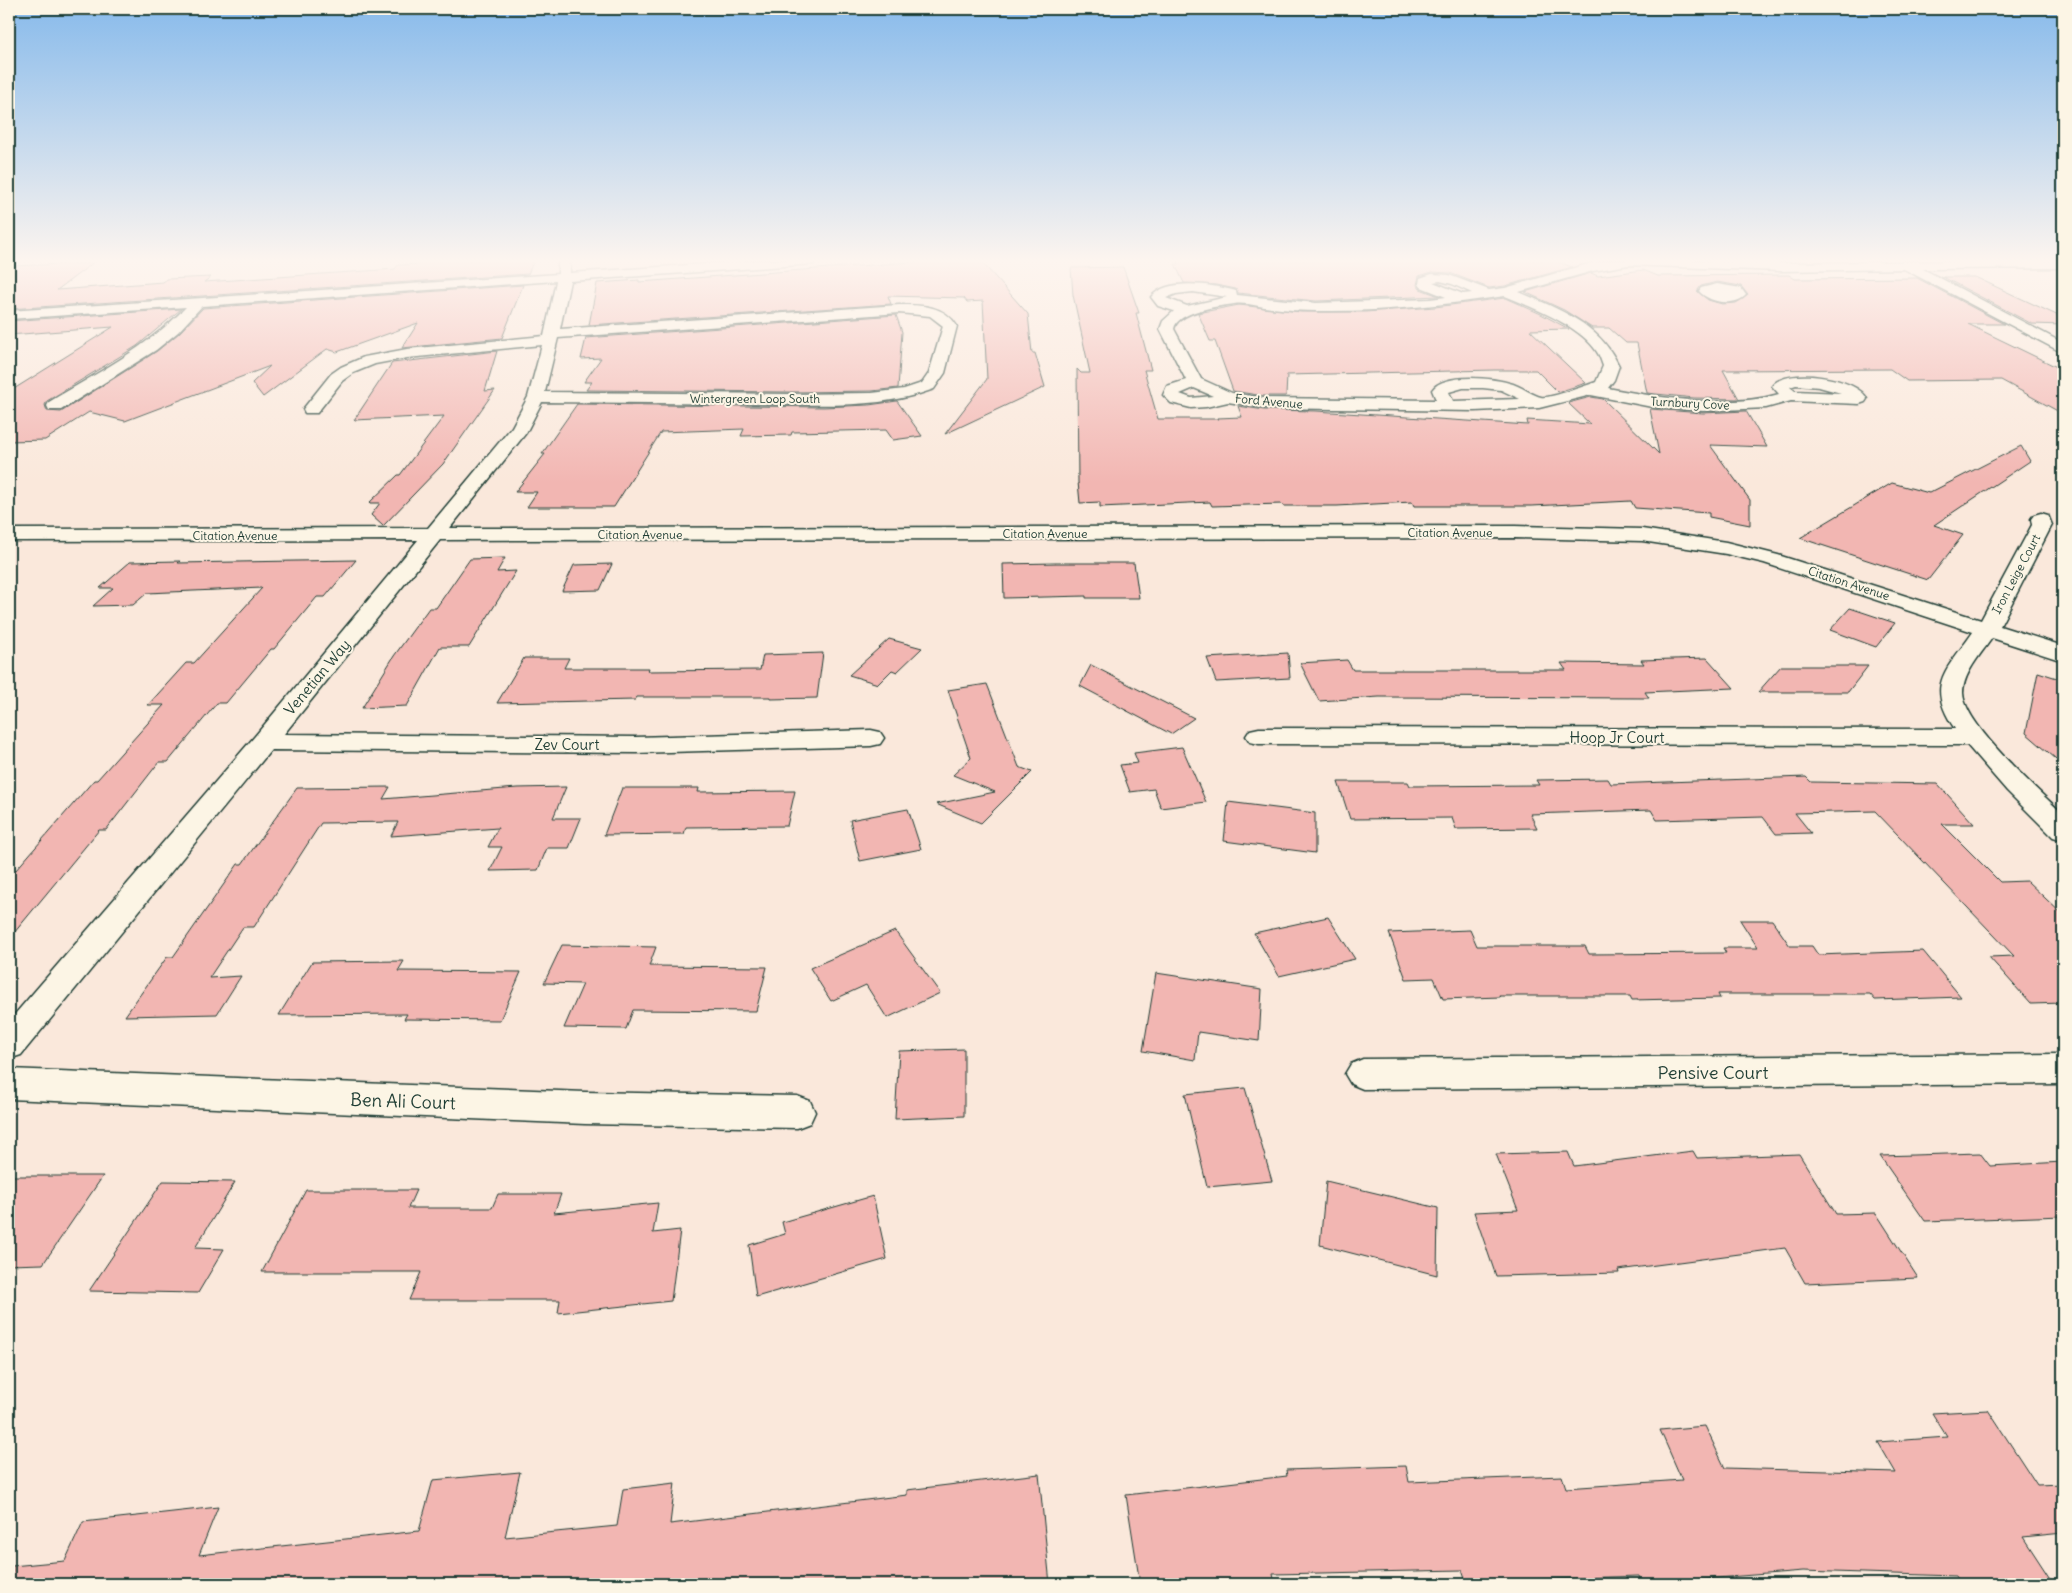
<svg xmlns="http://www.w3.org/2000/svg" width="2072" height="1593" viewBox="0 0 2072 1593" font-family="Delius,sans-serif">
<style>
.building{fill:#f2b6b2;stroke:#1f3d34;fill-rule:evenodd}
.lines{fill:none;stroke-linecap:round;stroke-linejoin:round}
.minor-casing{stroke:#1f3d34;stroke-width:3}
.minor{fill:#fcf5e5;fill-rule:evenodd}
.labels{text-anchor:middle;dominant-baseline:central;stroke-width:4;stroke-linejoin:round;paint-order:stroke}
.far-street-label{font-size:12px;fill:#1f3d34;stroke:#fcf5e5}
.street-label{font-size:15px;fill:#1f3d34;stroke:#fcf5e5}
.near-street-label{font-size:18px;fill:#1f3d34;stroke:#fcf5e5}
</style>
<rect width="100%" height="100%" fill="#fae8db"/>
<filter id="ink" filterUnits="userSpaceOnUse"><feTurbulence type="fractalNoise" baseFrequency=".02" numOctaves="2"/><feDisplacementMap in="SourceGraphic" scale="10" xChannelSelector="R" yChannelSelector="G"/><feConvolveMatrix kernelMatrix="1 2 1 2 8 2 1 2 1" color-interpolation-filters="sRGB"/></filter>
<g filter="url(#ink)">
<path class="building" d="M423 260H534L528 274 9 309V266L93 263 57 290 163 282 167 279 211 277 204 282 395 269 398 265 421 264Z
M939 260H980L1028 314 1032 353H1035L1045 387 945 434 987 379 983 301 967 302 964 298 888 296 891 304 589 325 597 283 639 280V282Z
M1226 260H1554L1572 267 1505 286 1489 288 1450 273 1432 272 1419 276 1417 285 1420 289 1439 296 1316 301 1238 293 1236 289 1216 285 1184 283 1175 264H1179L1178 261H1227Z
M1123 267 1139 313H1136L1151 370H1144L1158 419H1218L1217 418 1242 417 1238 406 1264 410 1316 411 1528 425 1527 420 1590 424 1568 403 1591 397 1603 399 1659 454 1650 409 1703 413 1746 411 1767 447 1710 445 1750 500V525L1709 517V513L1635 508 1631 501 1532 506H1414L1412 502 1337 506H1283L1282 504 1212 506 1210 502 1100 507V502L1080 503 1078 482 1077 369 1081 373H1090L1073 295 1071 268Z
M1643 270 1658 276 1789 275 1795 279 1917 278 2004 324H1968L2063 370V414L2001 380 1907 381 1890 369 1723 370 1739 399 1694 398 1647 393 1637 343H1626L1609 328H1592L1564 310 1525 292 1591 273 1598 276ZM1717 282 1741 286 1748 295 1736 303 1722 304 1708 300 1697 291 1701 286Z
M1943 277H1975L2063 318V325L2032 324Z
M523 285 502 338 402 348 418 323 337 352 327 349 263 397 252 383 270 366 125 421 89 412 45 440 9 441V392L113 327 9 335V321L181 309 137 346 47 401 45 405 47 411 61 412 157 351 179 333 203 308Z
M1505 298 1541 314 1569 329 1530 330 1586 383 1558 392 1536 370H1494L1287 375 1286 396H1264L1233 391 1215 341H1210L1198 313 1239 305 1301 312H1365L1435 307Z
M896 315 902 332 898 388 872 391 789 392 586 390 592 382H584L601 358 581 359 586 338Z
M497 351 485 391 495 390 443 464 383 526 371 515 380 503H369L398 475H400L444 416 354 420 392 363Z
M897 401 922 436 893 440 886 430 792 432 791 435 741 436 744 429 661 432 614 507H527L537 492H515L545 454H542L577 404 824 407 869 405Z
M2021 446 2030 461 1934 525 1963 535 1928 580 1800 538 1892 483 1929 493Z
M505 558 497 572 516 571 469 647H440L407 706 362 708 394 656 429 608H436L470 559Z
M356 560 325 597H317L274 649H271L226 703H217L168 762H159L106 830H99L9 939V878L94 780H97L164 705H148L186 663H194L262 588 147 593 133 605 93 606 113 588H100L130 562 180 561 178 563Z
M1056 563H1134L1139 598H1086V596L1004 598 1003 564Z
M612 564 600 590 562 591 574 565Z
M1850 608 1895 623 1876 647 1830 630Z
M889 639 922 648 897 672 892 670 878 684 849 675Z
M823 653 817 698 770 699V697H637L635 700 497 703 524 658H569L564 668H649L648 671 760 670 763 655Z
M1288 653 1290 678 1216 682 1207 658Z
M1707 658 1734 688 1645 692 1649 698 1379 697 1319 701 1300 663 1347 660 1353 670H1566L1561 663 1644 664 1641 660Z
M1091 665 1194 718 1171 734 1080 686Z
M1781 666H1868L1848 692H1758Z
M2038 672 2063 680V765L2026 733Z
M987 684 1019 767 1032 772 981 823 936 804 995 792 953 775 971 758 948 690Z
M1182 747 1206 802 1161 808 1154 789 1130 792 1120 765 1138 763 1134 753Z
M1806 777 1811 782 1938 784 1974 824H1942L2000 882 2027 881 2063 915V1003L2031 1004 1989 957 2014 956 1875 811 1795 813 1811 833 1776 834 1763 817 1657 820 1651 810 1530 814 1537 828 1456 829 1452 818 1350 819 1338 782H1408L1410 786 1539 785 1536 780 1608 779 1611 784Z
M390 787 383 799 517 788 566 787 553 818H581L569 848H547L538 870 490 871 502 847H488L498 828 391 836 398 822 321 823 254 927H243L209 978 241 976 217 1014 125 1016 167 957H173L238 864H242L297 788Z
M622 788H699L698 792 795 791 787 826 686 827 684 834 604 835Z
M1228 802 1315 813V853L1224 841Z
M908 809 921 849 860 861 850 820Z
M1328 917 1355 959 1279 976 1254 933Z
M1740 920H1772L1790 946H1812L1818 955 1923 951 1961 997 1875 1000 1870 994H1718L1720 998 1632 1000 1630 996H1499L1500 997 1443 999 1434 978 1406 979 1389 933 1470 930 1477 946H1585L1589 954 1726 953 1723 948H1758Z
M895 931 940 993 887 1018 866 985 831 1001 810 968Z
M562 945 656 947 649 966 767 967 756 1011 633 1010 626 1029 564 1028 583 984 544 983Z
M404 961 398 971 521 972 500 1020 404 1019 407 1014 279 1015 312 962Z
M1156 973 1262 989 1259 1041 1198 1032 1195 1060 1143 1051Z
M964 1049V1116L895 1119 899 1051Z
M1245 1088 1272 1181 1207 1187 1185 1094Z
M1693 1151 1697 1158 1799 1154 1836 1214 1876 1213 1918 1278 1805 1283 1785 1248 1618 1270 1619 1273 1496 1276 1474 1212 1518 1210 1496 1154 1568 1152 1574 1166Z
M1980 1153 1990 1166 2063 1162V1216L1925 1221 1880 1156Z
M9 1176H103L43 1264 9 1265Z
M163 1181 235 1182 195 1248 224 1249 198 1293 89 1291Z
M1326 1181 1438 1208 1437 1275 1320 1245Z
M306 1190H416L408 1208H492L498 1194H561L554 1213 658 1203 653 1233 680 1230 671 1301 558 1313 560 1300H409L421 1272H262Z
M873 1196 887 1259 756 1297 749 1245 785 1234 782 1222Z
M1988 1410 2037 1485 2063 1484V1533L2023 1537 2051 1580 1996 1584H1960L1955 1576 1803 1571 1642 1584 1639 1576 1466 1582 1462 1570 1273 1574 1275 1584H1140L1126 1495 1287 1476 1286 1470 1406 1466 1409 1482 1562 1476 1566 1488 1682 1480 1660 1430 1705 1426 1725 1468 1896 1473 1878 1442 1947 1437 1932 1413Z
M520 1472 505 1537 617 1526 623 1489 675 1483 670 1524 907 1495V1490L1039 1474 1050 1584H13L12 1566 65 1561 83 1522 218 1507 199 1555 419 1531 433 1480Z"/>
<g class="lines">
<defs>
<path id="minor" d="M558 260H570V273L763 260H819L813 264 570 281 560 329 899 305C922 305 944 305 957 326L945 373 934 389C879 410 815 404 758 404 686 403 614 403 542 402L526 433 450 528 1515 526 1642 529 1726 542 1778 555 1981 620 2032 525 2031 519 2034 515 2041 513 2048 515 2052 525 2000 626 2063 646V661L1992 638C1982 653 1963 673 1963 693 1964 725 2039 791 2063 814V840L2053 837 2007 791 1967 745 1259 744 1250 742 1246 736 1250 730 1259 728 1955 729C1924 684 1947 670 1973 632L1764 563 1726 554 1642 541 1515 538 440 540 284 734 636 737 871 730 880 732 884 738 880 744 871 746 636 753 271 750 21 1055 9 1059V1021L255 736 418 540 9 541V529L428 528 512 427 528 397 542 345 407 358 375 364 353 373 342 381 317 413H305L303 409 331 374 341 367 364 357 407 349 544 336 556 281 202 306 178 332 156 350 61 410H49L47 406 49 402C97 373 147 348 186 307L9 319V311L558 274ZM899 313 930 316 943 326 929 373 922 383 904 389 872 393 789 394 545 392 558 338Z
M1613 260H1690L1780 263 2063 260V268L1923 269 2063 343V353L1904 269 1780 271 1628 265 1593 271 1519 292C1560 310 1599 323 1619 366L1614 380 1608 388C1659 398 1728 409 1779 394L1772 386C1786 366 1859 378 1867 399L1865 402 1859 404 1791 401 1766 408 1703 411 1652 407 1591 395 1539 408 1475 411 1264 408 1228 402 1206 407 1191 408 1171 403 1163 395 1167 386 1186 380 1160 329 1163 321 1174 311 1158 306 1151 297C1167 277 1215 285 1236 291L1237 295 1316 303 1430 299 1446 297 1421 287 1419 284 1420 278 1432 274 1449 275 1489 290 1505 288 1591 263ZM1440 281 1452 284 1472 293 1463 294 1433 282ZM1193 292 1227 297 1187 306 1166 298 1176 294ZM1505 296C1533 308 1580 325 1597 352 1600 356 1601 361 1603 366L1596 382C1588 385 1549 399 1541 397 1532 395 1522 387 1513 384 1495 378 1444 372 1432 390L1436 400 1264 398 1232 393 1201 379 1174 329C1177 311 1219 306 1234 304 1246 302 1260 307 1272 308 1287 310 1303 311 1318 311 1381 312 1443 305 1505 296ZM1796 385 1819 387 1841 393 1795 391 1790 387ZM1194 388 1213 396 1191 398 1180 394ZM1483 388 1501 390 1520 399 1453 401 1449 392 1463 388Z
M1717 284 1741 288 1746 295C1735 307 1709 303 1699 291L1701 288Z
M2063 1054V1084L1363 1089 1351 1084 1345 1074 1351 1064 1363 1059Z
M9 1069 585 1092 797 1096 810 1101 815 1112 810 1123 797 1128 585 1124 9 1099Z"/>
</defs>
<use href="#minor" class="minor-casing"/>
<use href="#minor" class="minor"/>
</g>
</g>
<linearGradient id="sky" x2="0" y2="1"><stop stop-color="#87baeb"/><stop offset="0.54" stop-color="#fdf5ef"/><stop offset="1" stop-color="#fdf5ef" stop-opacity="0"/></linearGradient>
<rect width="2072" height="483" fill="url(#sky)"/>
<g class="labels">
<g class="far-street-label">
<text x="755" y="398">Wintergreen Loop South</text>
<text transform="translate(1269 401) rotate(5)">Ford Avenue</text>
<text transform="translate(1690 403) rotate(3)">Turnbury Cove</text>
<text x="1450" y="532">Citation Avenue</text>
<text x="1045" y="533">Citation Avenue</text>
<text x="640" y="534">Citation Avenue</text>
<text x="235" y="535">Citation Avenue</text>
<text transform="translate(2016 574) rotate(-62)">Iron Leige Court</text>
<text transform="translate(1849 583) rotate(18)">Citation Avenue</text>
</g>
<g class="street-label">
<text transform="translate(317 677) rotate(-50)">Venetian Way</text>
<text x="1617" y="737">Hoop Jr Court</text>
<text x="567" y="744">Zev Court</text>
</g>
<g class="near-street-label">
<text x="1713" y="1072">Pensive Court</text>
<text transform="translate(403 1101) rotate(2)">Ben Ali Court</text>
</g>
</g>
<rect width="2072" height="1593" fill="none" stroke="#fcf5e5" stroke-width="30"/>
<rect x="15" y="15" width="2042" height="1563" fill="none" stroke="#1f3d34" stroke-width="2" filter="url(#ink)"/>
</svg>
